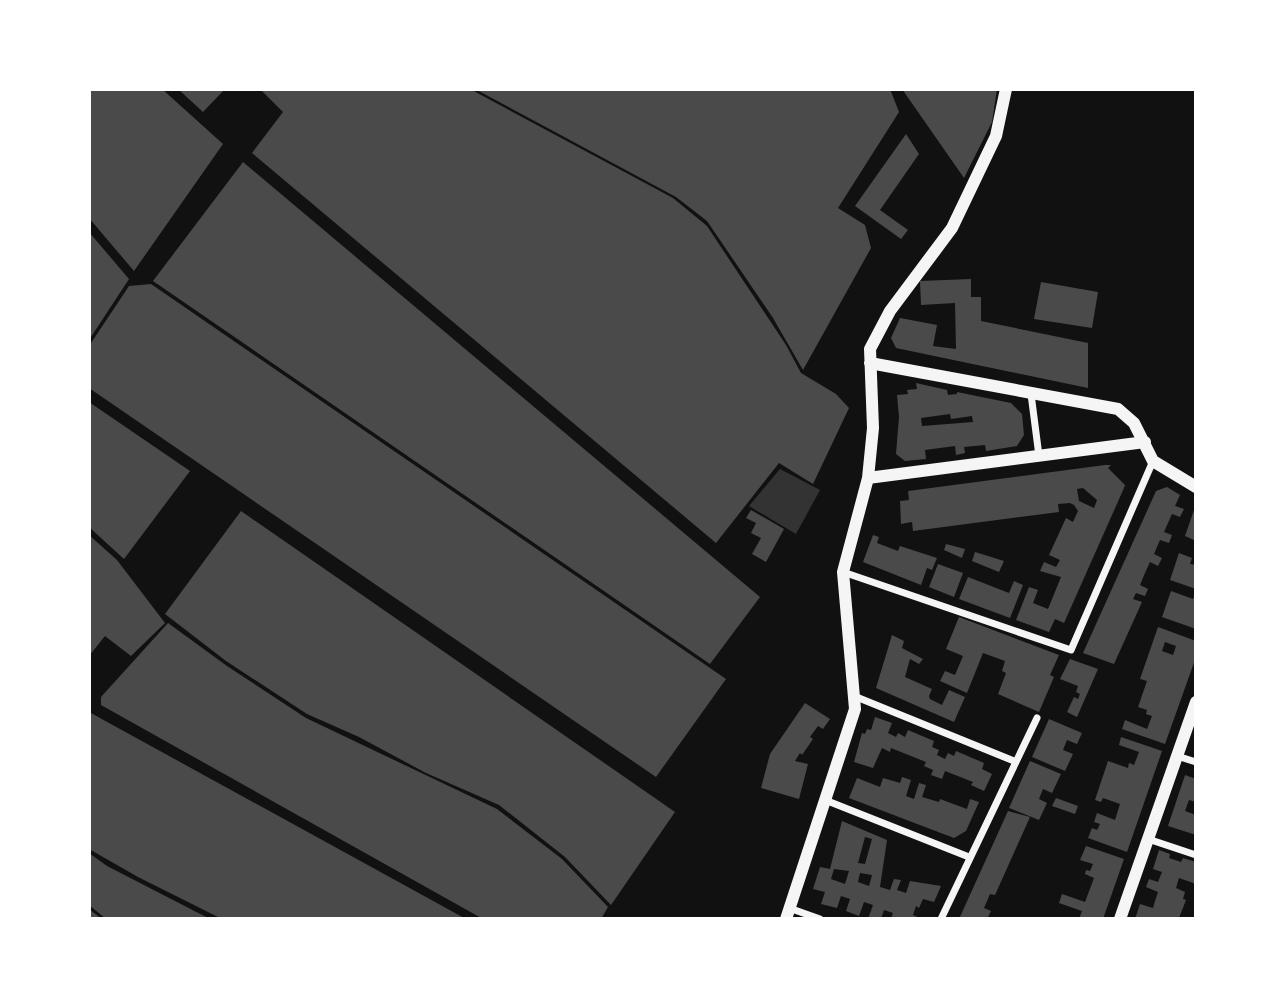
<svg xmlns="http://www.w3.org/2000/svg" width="1285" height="1008" viewBox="0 0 1285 1008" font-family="Spectral,serif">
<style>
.water{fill:#333}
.building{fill:#4a4a4a;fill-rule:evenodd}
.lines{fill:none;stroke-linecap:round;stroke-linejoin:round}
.minor{stroke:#f5f5f5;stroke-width:7}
.tertiary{stroke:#f5f5f5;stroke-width:12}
</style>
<rect width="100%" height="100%" fill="#111"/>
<path class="water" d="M780 469 820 490 796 534 749 506Z"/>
<path class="building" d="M89 89H162L223 144 134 271 89 218Z
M178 89H225L203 112Z
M260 89H470L673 198 707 226 786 345 801 373 836 394 849 408 813 484 779 463 716 543 252 153 283 112Z
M475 89H890L899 112 838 208 865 225 871 248 803 370 773 318 707 221 676 197Z
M902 89H997L992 122 964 178Z
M906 134 919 154 880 210 908 230 901 239 855 206Z
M243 162 760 597 710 664 153 281Z
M89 232 129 279 89 340Z
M971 279V297H981V321L1088 343V388L896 348 891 338 900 318 937 325 933 346 956 349 955 303 921 305 920 281Z
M1041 282 1098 292 1092 328 1034 319Z
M151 284 726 679 656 777 89 388V346L129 286Z
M916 383 947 390 948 395 957 394V392L1011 403 1022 414 1024 435 1017 446 986 451 985 445 964 447 965 453 956 455 955 446 925 450 926 459 905 461 896 454 899 417 897 395 908 394 907 390 917 389ZM950 414 951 419 972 416 973 422 922 426 921 418Z
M89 402 190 471 124 559 89 527Z
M1105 465H1111L1108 468 1125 485 1124 488 1064 623 1055 619 1049 632 1016 620 1029 587 1038 590 1033 603 1048 609 1061 577 1040 571 1044 562 1056 567 1060 560 1049 555 1066 518 1073 522 1078 511 1074 505 1070 503 1058 504 1059 512 913 531 912 522 901 524 900 501 909 500 908 491ZM1083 488 1097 500 1094 508 1079 501 1077 489Z
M1167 487 1180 495 1175 506 1184 509 1180 517 1172 514 1164 532 1172 535 1169 543 1160 540 1154 554 1162 558 1158 566 1150 562 1145 573 1140 585 1148 589 1145 596 1136 593 1133 599 1142 602 1114 664 1083 653 1156 491Z
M1195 507H1196V541L1185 536Z
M751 510 784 529 766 562 752 554 761 538 751 533 756 523 746 518Z
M241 511 675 812 611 905 565 857 499 805 426 773 359 737 307 714 226 661 165 614Z
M89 535 117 560 165 623 131 656 105 636 89 656Z
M873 535 879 537 877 543 898 551 900 546 937 558 932 570 927 568 921 585 863 562Z
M946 544 965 549 962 558 944 550Z
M975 552 1004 561 999 572 972 561Z
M1179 553 1192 558 1190 564 1196 565V589L1170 580Z
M938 564 963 573 954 597 929 587Z
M968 577 1009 593 1014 581 1023 585 1010 618 959 599Z
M1171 591 1193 599 1196 592V629L1162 617Z
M959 617 1059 655 1050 675 1054 677 1039 712 998 694 1006 673 1002 671 1005 661 983 653 967 693 940 681 945 671 955 675 963 656 946 649Z
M168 623 227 666 306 718 497 809 562 859 608 907 601 919H483L101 705V697Z
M1158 627 1196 641V657L1165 744 1122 729 1125 720 1147 729 1152 716 1146 714 1147 710 1138 707 1147 681 1140 679ZM1165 642 1176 646 1173 655 1162 651Z
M892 635 904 641 902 648 923 659 919 664 910 659 905 677 932 689 929 696 930 699 942 705 949 690 965 697 954 722 876 688Z
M1070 659 1098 669 1077 717 1067 712 1074 697 1078 699 1080 694 1076 692 1078 686 1060 679Z
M805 703 830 719 823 729 818 726 810 737 813 739 802 755 800 753 795 761 808 764 799 799 761 788 770 754Z
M89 712 466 919H222L138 877 89 849Z
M875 717 892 723 888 733 896 737 898 733 905 737 908 730 934 741 932 747 939 750 937 755 945 759 948 753 954 756 956 751 984 763 982 769 992 774 984 791 971 785 973 782 945 771 942 779 931 775 933 770 924 766 926 762 891 748 890 752 882 748 873 768 854 762 862 733 865 734 867 729 871 730Z
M1049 719 1082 733 1077 744 1067 740 1063 750 1073 754 1065 771 1032 757Z
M1121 737 1162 751 1127 852 1088 838 1092 828 1097 830 1100 824 1094 822 1097 813 1115 820 1120 804 1103 798 1101 802 1095 800 1108 761 1128 768 1129 763 1134 765 1139 752 1119 745Z
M1030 761 1061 774 1052 793 1043 789 1039 799 1047 803 1039 820 1009 808Z
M1185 775 1196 779V802L1189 800 1185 811 1196 815V835L1168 826Z
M902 777 911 780 906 796 914 799 919 783 926 785 922 797 939 802 940 799 967 809 970 799 979 802 966 831 954 838 849 798 857 778 880 787 883 778 900 783Z
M1056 798 1078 806 1075 814 1052 806Z
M1008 811 1030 817 995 895 990 894 984 908 991 911 987 919H959Z
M842 821 887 840 880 887 890 890 894 879 901 880 897 890 906 893 910 881 941 886 934 902 923 899 919 908 916 906 913 915 922 919H891L893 913 884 910 881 919H868L873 905 864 902 859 916 846 911 850 899 841 896 837 908 821 904 825 892 813 889 820 867 830 869ZM865 837 872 839 865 864 858 863ZM834 869 849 871 845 884 831 879ZM860 873 872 875 869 886 858 882Z
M1086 846 1124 859 1103 919H1079L1082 911 1059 903 1062 894 1085 902 1094 878 1085 874 1086 870 1090 871 1093 864 1080 860Z
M1159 850 1170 854 1169 858 1181 862 1183 858 1196 862V884L1179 878 1176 888 1185 892 1183 899 1186 900 1179 918 1135 919 1140 904 1153 908 1155 901 1158 892 1146 887 1149 879 1158 882 1162 872 1153 869Z
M89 853 107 866 210 919H106L89 905Z
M89 909 102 919H89Z"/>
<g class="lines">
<path class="minor" d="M1031 394 1039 456
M843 572 1071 650 1153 461
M854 696 1014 761
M1177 756 1196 762
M825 800 969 857
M1148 839 1196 855
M789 908 820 919
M941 919 1037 718"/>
<path class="tertiary" d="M870 363 1118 409 1134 423 1153 461 1196 487
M868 478 1145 442
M786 919 855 709 843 572 868 478 873 428 870 349 890 311 952 228 996 136 1006 89
M1120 919 1196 702"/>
</g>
<rect width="1285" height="1008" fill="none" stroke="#ffffff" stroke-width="182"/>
</svg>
